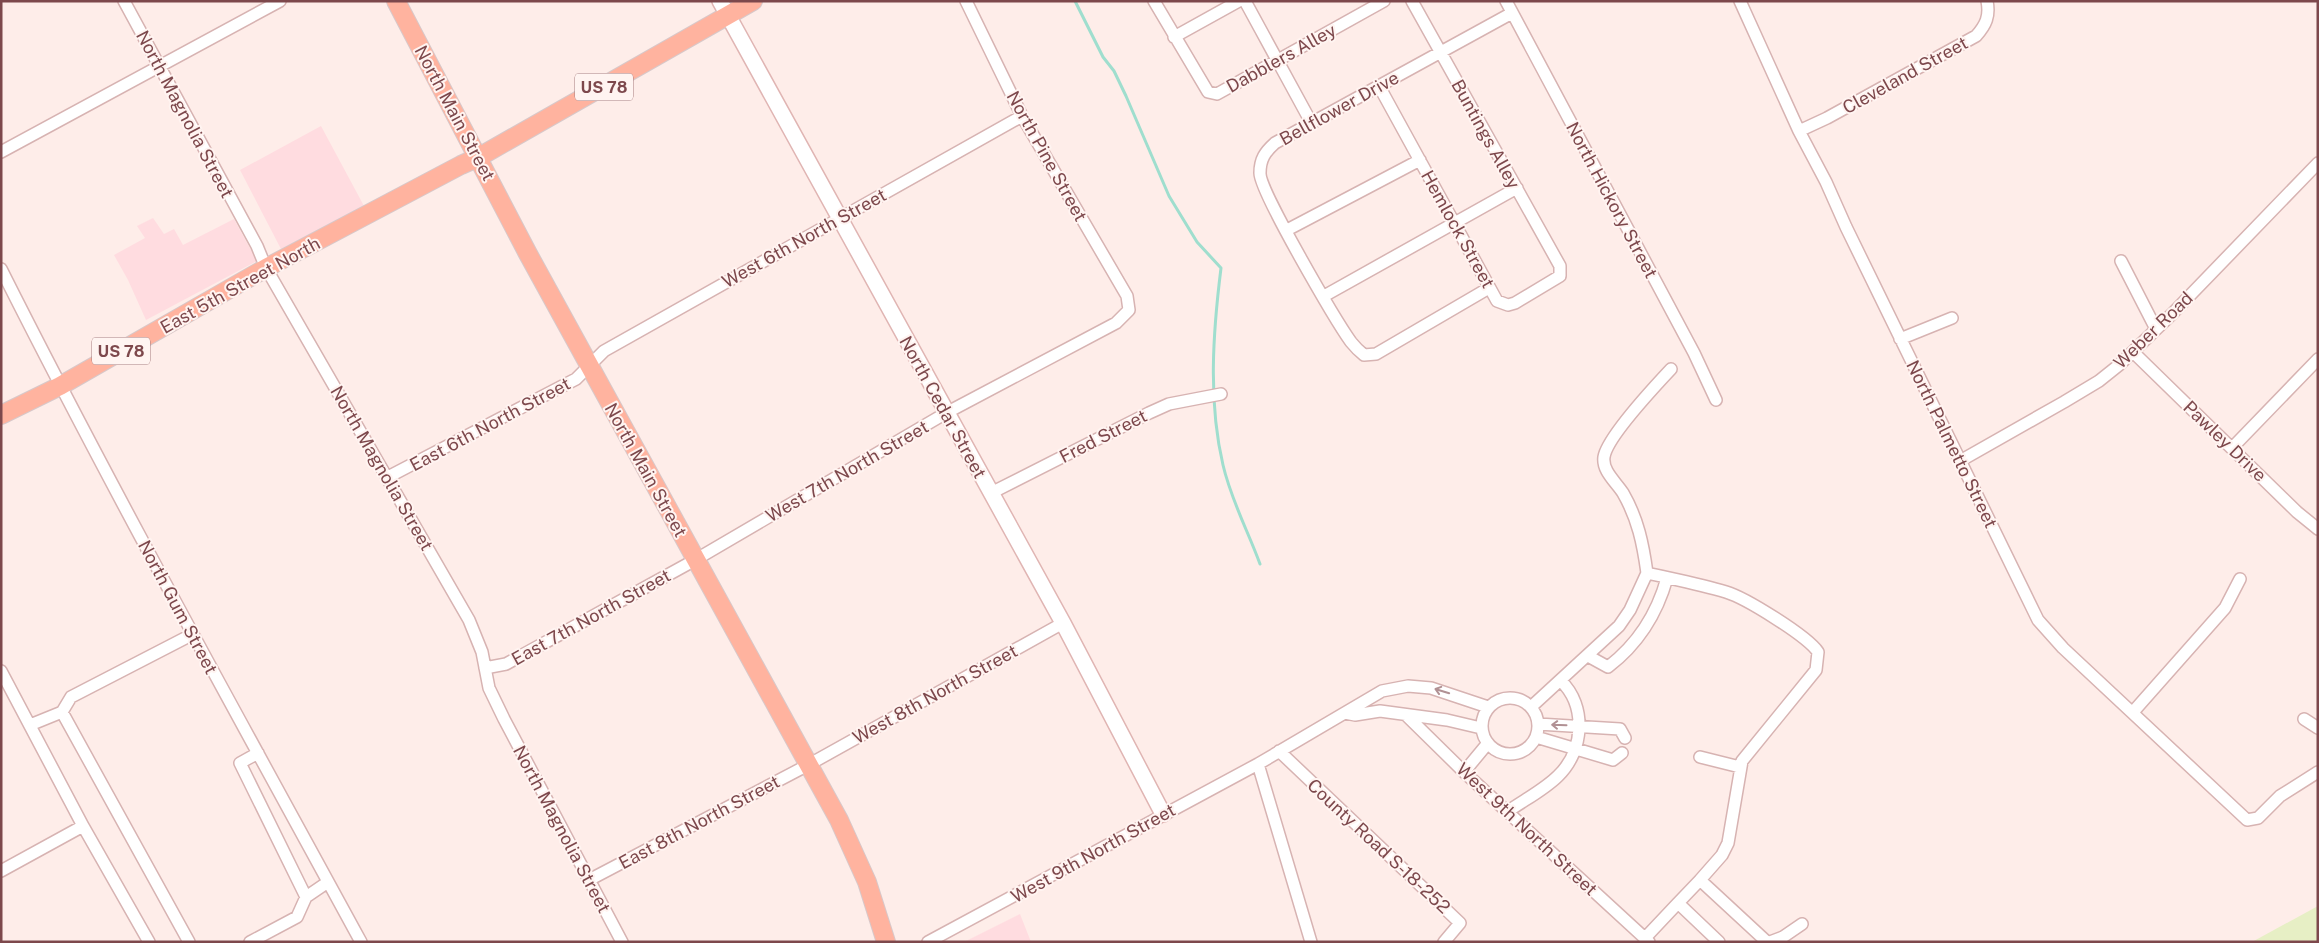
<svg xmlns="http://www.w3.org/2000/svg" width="2319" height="943" viewBox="0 0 2319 943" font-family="'Public Sans',sans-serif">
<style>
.commercial{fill:#ffdce0}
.green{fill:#e7efc5}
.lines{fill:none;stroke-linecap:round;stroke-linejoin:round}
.stream{stroke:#9fdece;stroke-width:3}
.street-casing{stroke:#d7b3b2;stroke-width:14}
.secondary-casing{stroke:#e0b5b3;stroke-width:18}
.primary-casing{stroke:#d8c8c9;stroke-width:20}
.street{stroke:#fff;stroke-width:11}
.secondary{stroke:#fff;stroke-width:15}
.primary{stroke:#ffb39f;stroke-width:18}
.oneway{stroke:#b19194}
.labels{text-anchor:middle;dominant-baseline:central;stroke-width:4;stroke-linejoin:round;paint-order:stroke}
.shield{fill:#fff4f1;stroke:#a47c7e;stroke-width:1}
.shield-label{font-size:16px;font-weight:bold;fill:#7d484c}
.street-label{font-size:18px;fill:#7d484c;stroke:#fff4f1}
</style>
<rect width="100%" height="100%" fill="#feede9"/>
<path class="commercial" d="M321 126 364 206 281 249 240 170Z
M153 218 164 234 174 229 183 245 234 219 257 261 146 320 128 280 114 255 145 238 137 226Z
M1020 914 1031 942H964Z"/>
<path class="green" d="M2318 906V942H2252Z"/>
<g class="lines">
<path class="stream" d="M1075 1 1103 57 1114 71 1126 96 1169 196 1197 242 1221 268C1213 332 1208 401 1223 465 1231 500 1248 531 1260 564"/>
<defs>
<path id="street" d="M124 1 257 246 266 268 469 620 482 652 489 688 504 719 622 942
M1154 1 1208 92 1217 94 1384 1
M1245 1 1312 124
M1506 1 1694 353 1716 400
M1740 1 1799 131 1826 182 1846 227 2038 620 2063 648 2247 820 2258 818 2280 796 2318 772
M1174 37 1239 1
M1379 86 1497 301 1508 305 1515 303 1560 276V266L1412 1
M1799 131 1827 118 1976 36C1986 25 1990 16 1987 1
M1 152 280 1
M1287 230 1420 160
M2121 261 2156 329
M1 269C115 496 239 718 361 942
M1489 288 1376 354 1364 355C1359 351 1355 347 1351 342 1336 321 1259 190 1260 173 1260 159 1265 152 1275 143L1512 13
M1324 296 1517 188
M1900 339 1952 318
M2133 352 2297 512 2318 529
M2232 448 2318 359
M1960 461 2064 402 2099 381 2119 365 2172 314 2318 163
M388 477 576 379 604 351 1022 116
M991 493 1149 413 1169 404 1221 394
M1647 573C1643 544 1638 519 1623 493 1616 482 1602 471 1604 457 1607 437 1656 385 1671 369
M1588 656 1608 667C1638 644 1657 614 1667 578
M485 668 506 664 695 560 946 413 1116 323 1129 310 1127 296 1022 116 966 1
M1 671 83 826 1 871
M1482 726a28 28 0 1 1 56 0a28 28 0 1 1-56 0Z
M1531 707 1619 626 1630 610 1647 573C1673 579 1700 584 1726 592 1746 598 1807 636 1818 652L1816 670 1742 761 1728 843 1722 855 1700 880
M62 712 189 942
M2133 712 2225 608 2240 579
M1345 713 1355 715 1380 711 1447 720 1481 728
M1406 715 1464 772 1649 942
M2304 719 2318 728
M1538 724 1620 729 1625 738
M30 725 62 712 71 697 193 634
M1536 737 1613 760 1622 753
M1279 751 1460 923 1444 942
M258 753 240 763 306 897
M1700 757 1740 767
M1258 764 1311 942
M1464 772 1488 743
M1507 812C1524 800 1544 790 1558 776 1584 751 1587 706 1561 681
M83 826 149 942
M589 880 808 765 1063 623
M1678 903 1700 880 1767 942
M1645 938 1678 903 1719 942
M250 942 297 917 306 897 328 882
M928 942 1258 764 1382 691 1408 686 1431 688 1488 707
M1770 942 1783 937 1802 924"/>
<path id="secondary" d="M720 1 1063 623 1163 814"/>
<path id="primary" d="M396 1 527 252 839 820 867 882 886 942
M1 415 60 386 266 268 461 165 479 157 753 1"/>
</defs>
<use href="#street" class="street-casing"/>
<use href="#secondary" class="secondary-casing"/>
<use href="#primary" class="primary-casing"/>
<use href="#street" class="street"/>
<use href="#secondary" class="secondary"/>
<use href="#primary" class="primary"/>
</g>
<defs><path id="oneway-shaft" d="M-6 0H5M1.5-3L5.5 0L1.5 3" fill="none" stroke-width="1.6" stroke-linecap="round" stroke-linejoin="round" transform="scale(1.25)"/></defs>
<g class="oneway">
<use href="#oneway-shaft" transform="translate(1442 691) rotate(-163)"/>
<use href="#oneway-shaft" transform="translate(1559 725) rotate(-178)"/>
</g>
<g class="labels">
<g class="shield">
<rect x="575" y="73.5" width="58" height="27" rx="4"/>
<rect x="92" y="337.5" width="58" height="27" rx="4"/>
</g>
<g class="shield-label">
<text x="604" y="87">US 78</text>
<text x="121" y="351">US 78</text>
</g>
<g class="street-label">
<text transform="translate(1281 58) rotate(-29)">Dabblers Alley</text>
<text transform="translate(1905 75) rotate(-29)">Cleveland Street</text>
<text transform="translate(1339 108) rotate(-29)">Bellflower Drive</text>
<text transform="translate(455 113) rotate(62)">North Main Street</text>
<text transform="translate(185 114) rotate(62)">North Magnolia Street</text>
<text transform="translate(1486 134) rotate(61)">Buntings Alley</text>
<text transform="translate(1047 156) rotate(61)">North Pine Street</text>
<text transform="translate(1612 200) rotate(62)">North Hickory Street</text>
<text transform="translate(1458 229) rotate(61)">Hemlock Street</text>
<text transform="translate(804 238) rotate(-29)">West 6th North Street</text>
<text transform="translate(240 285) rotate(-29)">East 5th Street North</text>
<text transform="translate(2153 330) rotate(-44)">Weber Road</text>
<text transform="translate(943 407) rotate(61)">North Cedar Street</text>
<text transform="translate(490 424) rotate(-28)">East 6th North Street</text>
<text transform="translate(1103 436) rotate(-27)">Fred Street</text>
<text transform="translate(2225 441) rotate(44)">Pawley Drive</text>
<text transform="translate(1952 444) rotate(64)">North Palmetto Street</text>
<text transform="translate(382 468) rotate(60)">North Magnolia Street</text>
<text transform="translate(646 470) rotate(61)">North Main Street</text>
<text transform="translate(847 471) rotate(-30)">West 7th North Street</text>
<text transform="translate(178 607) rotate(62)">North Gum Street</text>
<text transform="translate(591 617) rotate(-29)">East 7th North Street</text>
<text transform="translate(935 694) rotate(-29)">West 8th North Street</text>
<text transform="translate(699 822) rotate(-28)">East 8th North Street</text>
<text transform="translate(562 829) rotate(62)">North Magnolia Street</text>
<text transform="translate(1527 829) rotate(43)">West 9th North Street</text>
<text transform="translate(1379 846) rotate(43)">County Road S-18-252</text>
<text transform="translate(1093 853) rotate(-29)">West 9th North Street</text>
</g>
</g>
<rect width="2319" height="943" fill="none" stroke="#7d484c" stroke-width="5"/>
</svg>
